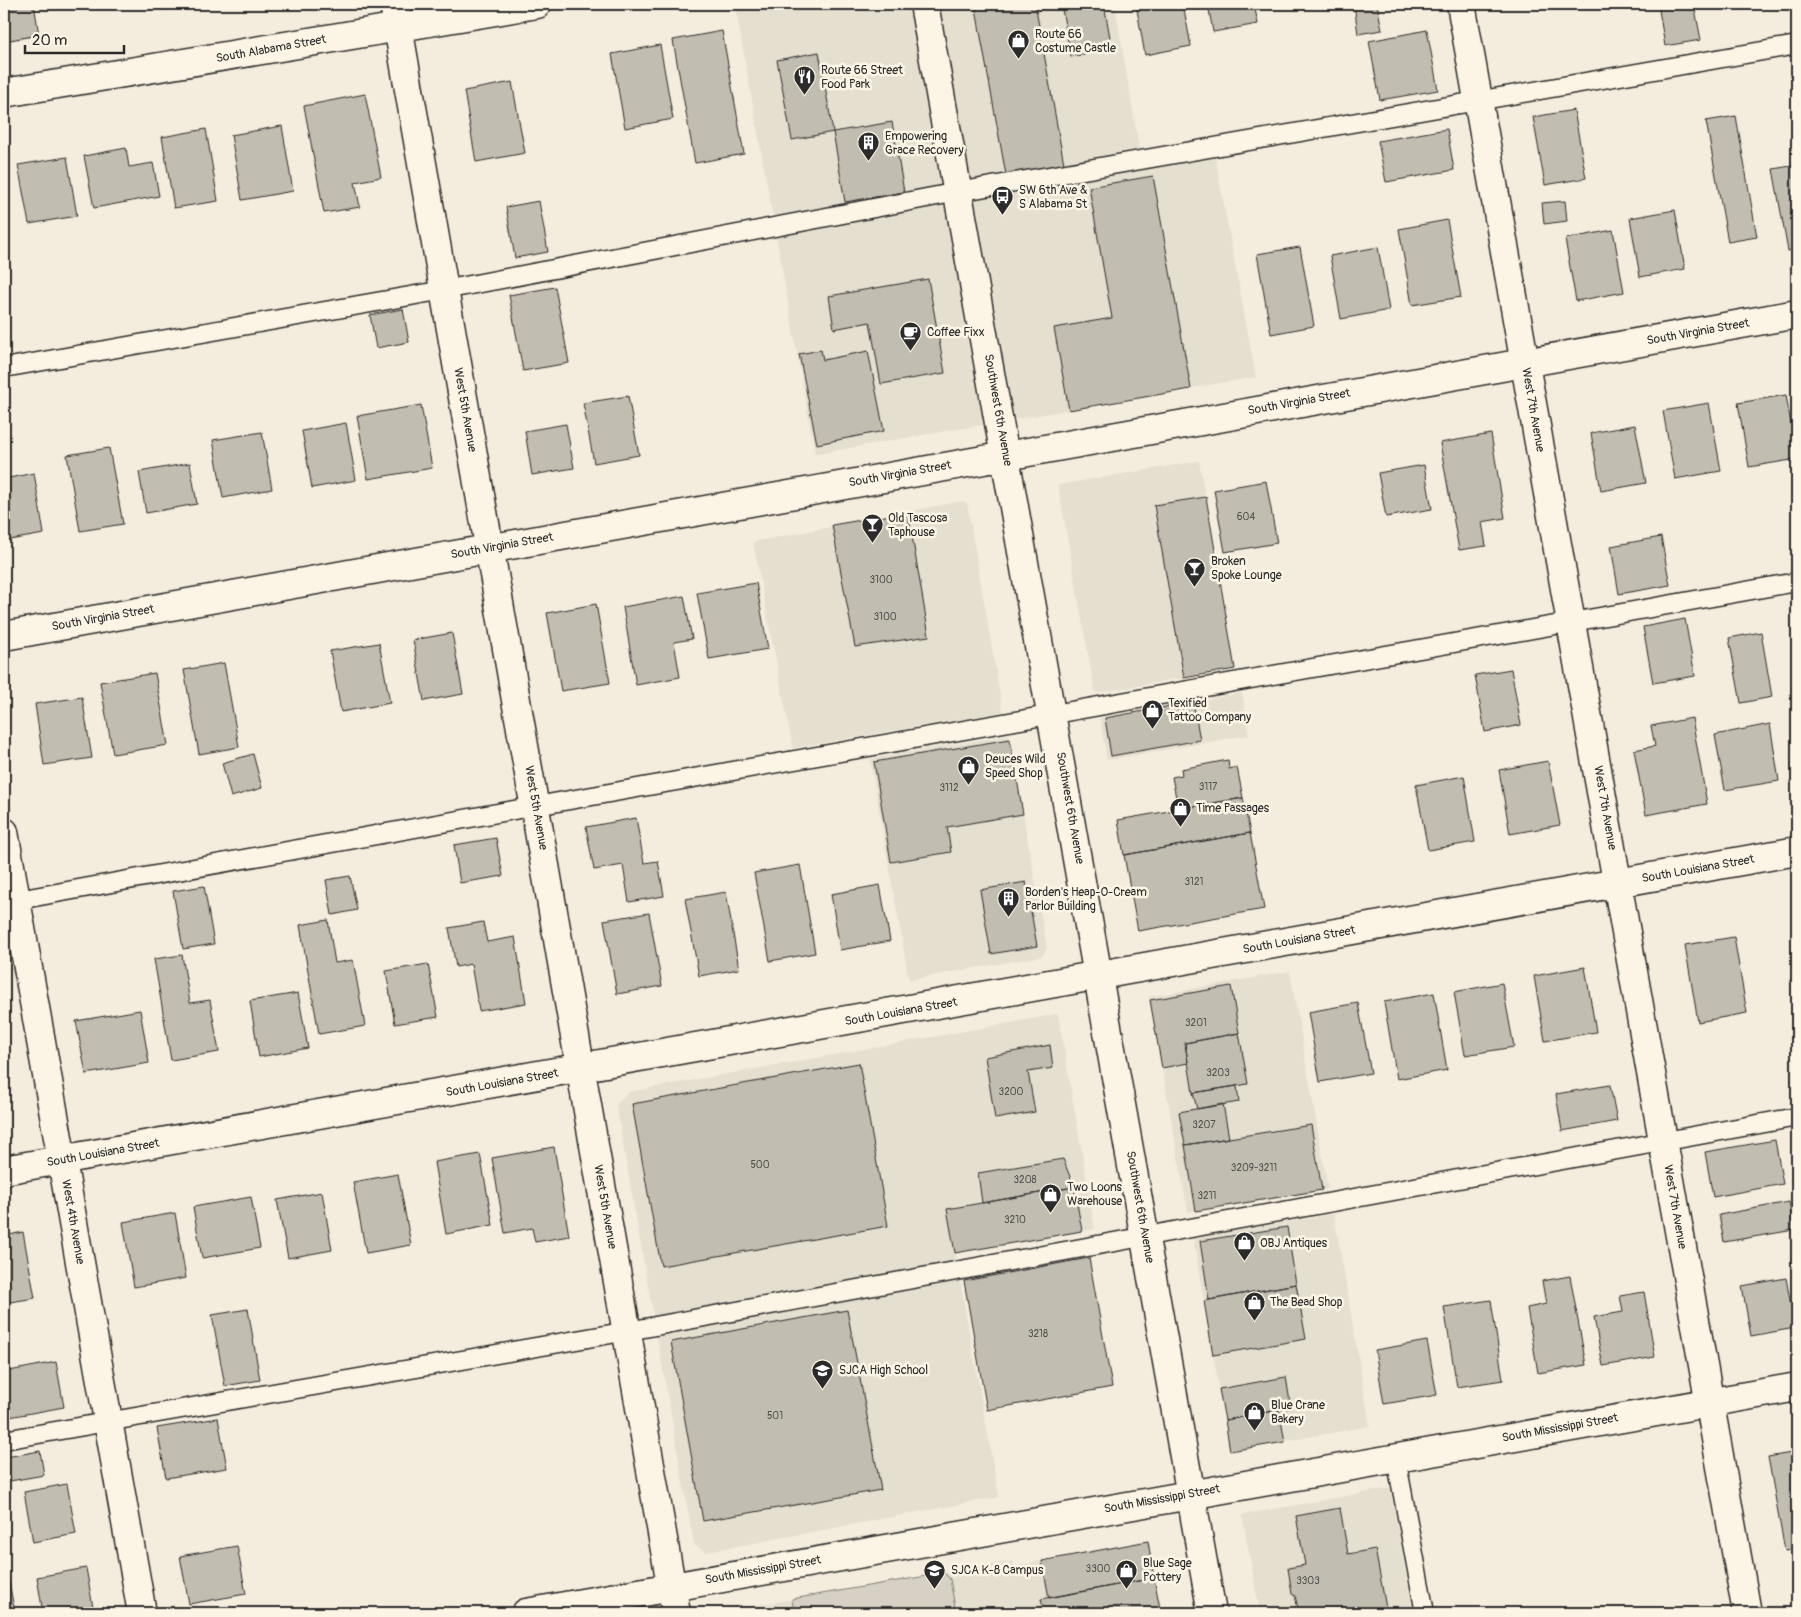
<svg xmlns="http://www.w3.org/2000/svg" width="1801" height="1617" viewBox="0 0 1801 1617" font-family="Pangolin,sans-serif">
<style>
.built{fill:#e5dfd0}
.green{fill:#d6d1c4;stroke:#807e78}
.building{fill:#c2bdb1;stroke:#2b2b2b}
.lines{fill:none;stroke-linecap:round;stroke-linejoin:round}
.service-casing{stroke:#2b2b2b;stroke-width:21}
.minor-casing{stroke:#2b2b2b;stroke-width:31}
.primary-casing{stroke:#2b2b2b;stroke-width:31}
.service{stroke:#fcf5e5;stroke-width:18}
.minor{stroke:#fcf5e5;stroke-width:28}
.primary{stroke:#fcf5e5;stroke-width:28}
.labels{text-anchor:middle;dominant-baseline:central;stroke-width:5;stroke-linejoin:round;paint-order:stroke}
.number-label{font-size:10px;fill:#51504c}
.poi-label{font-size:12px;fill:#2b2b2b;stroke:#fcf5e5;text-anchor:start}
.street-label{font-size:12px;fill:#2b2b2b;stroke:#fcf5e5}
</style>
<rect width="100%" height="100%" fill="#f4edde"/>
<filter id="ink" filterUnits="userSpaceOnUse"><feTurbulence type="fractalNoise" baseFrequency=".02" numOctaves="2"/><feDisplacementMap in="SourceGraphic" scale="10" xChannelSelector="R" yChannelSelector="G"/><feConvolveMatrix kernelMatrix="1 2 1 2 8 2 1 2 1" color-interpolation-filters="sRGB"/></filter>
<g filter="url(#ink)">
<path class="built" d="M735 4H1115L1140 153 1212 141 1256 377 815 454Z
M1199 461 1235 669 1095 693 1058 485Z
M962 501 967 503 1003 712 793 748 753 542Z
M1242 693 1249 735 1107 760 1100 718Z
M1009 735 1047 948 1042 956 909 980 870 759Z
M1290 971 1328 1189 1188 1212 1149 997Z
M1058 1014 1095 1229 955 1253 999 1497 706 1552 694 1545 616 1105 629 1092Z
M1334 1214 1370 1426 1230 1451 1193 1238Z
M1390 1488 1413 1613H1260L1242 1515Z
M1148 1541 1161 1613H712L1013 1561 1014 1566Z"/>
<path class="green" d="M944 1573 950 1579 956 1613H794L792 1599Z"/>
<path class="building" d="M4 4H34L39 35 4 41Z
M975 4H1035L1064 164 1006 175Z
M1061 4H1104L1112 49 1071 57Z
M1136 4H1183L1191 46 1145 55Z
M1208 4H1254L1258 24 1213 32Z
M1354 4H1377L1382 30 1358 34Z
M1658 4H1694L1701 40 1665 46Z
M1427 30 1438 90 1380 100 1369 41Z
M722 31 744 154 695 163 673 40Z
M660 45 673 119 625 128 612 54Z
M819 52 833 132 792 140 777 60Z
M512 82 525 153 476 162 464 91Z
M365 94 381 177 355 182 360 207 324 213 304 106Z
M1574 110 1586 178 1545 185 1533 117Z
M1736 116 1757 237 1728 242 1706 121Z
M892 122 904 192 845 202 833 132Z
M282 126 293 191 242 200 231 135Z
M206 129 218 201 174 208 162 137Z
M1447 129 1454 170 1386 182 1378 141Z
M126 148 129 167 153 163 159 196 94 208 84 156Z
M67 157 77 216 29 224 18 165Z
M1797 165V249L1788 251 1773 169Z
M1153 176 1191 389 1069 410 1054 328 1112 318 1089 187Z
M539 201 548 252 515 258 506 207Z
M1565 201 1567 221 1544 224 1542 203Z
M1675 210 1685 269 1640 277 1630 218Z
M1447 220 1461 297 1412 305 1399 229Z
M1613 230 1624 292 1576 301 1565 239Z
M1300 247 1314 326 1271 334 1257 254Z
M1378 247 1389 310 1341 319 1330 256Z
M928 279 945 373 881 384 870 322 834 329 829 296Z
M555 287 569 363 523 371 509 295Z
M403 309 409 342 376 348 370 315Z
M821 350 823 360 868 351 884 431 817 444 799 354Z
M1786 395 1797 459 1749 467 1738 403Z
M628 396 639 455 594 463 583 403Z
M1709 403 1721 471 1675 479 1663 411Z
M421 405 432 468 368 479 357 416Z
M346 423 356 480 312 488 302 431Z
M566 424 574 468 532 475 525 431Z
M1635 425 1646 483 1601 491 1591 433Z
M262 432 272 489 223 498 213 440Z
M1491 434 1505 518 1482 522 1486 546 1459 550 1440 443Z
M109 448 123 524 80 531 67 455Z
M190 463 197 504 146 513 139 472Z
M1424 465 1432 509 1386 517 1378 473Z
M34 473 44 534 4 541V479Z
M1266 481 1277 543 1225 552 1214 490Z
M1206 497 1235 669 1184 678 1154 505Z
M908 512 929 636 855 647 832 525Z
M1661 537 1670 585 1619 594 1611 546Z
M756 583 768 649 709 659 697 593Z
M684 596 692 639 674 642 680 677 636 685 623 607Z
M596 604 610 683 561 691 547 613Z
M1685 619 1695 676 1653 683 1643 627Z
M1761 632 1772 697 1741 703 1729 638Z
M452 633 463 694 424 701 413 640Z
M379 643 390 703 341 712 330 651Z
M224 663 239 747 199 754 184 670Z
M1511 669 1521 725 1485 732 1475 675Z
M155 673 168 745 113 754 100 682Z
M82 697 92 758 44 765 35 704Z
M1193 702 1200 740 1111 756 1105 718Z
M1692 718 1707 804 1646 815 1634 750 1655 746 1651 726Z
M1770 724 1779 781 1725 790 1715 735Z
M1010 739 1023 814 947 827 951 852 891 862 874 762Z
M253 754 262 788 231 797 222 763Z
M1228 760 1229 769 1237 767 1243 798 1188 807 1186 801 1177 803 1172 777 1182 775 1181 769Z
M1548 761 1560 825 1510 834 1499 770Z
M1464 776 1475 842 1428 850 1416 785Z
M1243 798 1250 833 1124 855 1118 820Z
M636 818 644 863 658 861 664 896 629 902 623 865 594 870 586 827Z
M1250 833 1264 909 1138 931 1124 855Z
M496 838 503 876 460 883 454 845Z
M800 865 815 953 770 961 754 873Z
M350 876 357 910 332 915 326 880Z
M1026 882 1037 946 991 954 980 890Z
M880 885 890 941 840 950 831 894Z
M204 886 214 944 183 949 173 891Z
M726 892 739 969 699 976 685 899Z
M649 913 662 986 617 994 604 920Z
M328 920 335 963 353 960 365 1026 319 1034 300 925Z
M483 922 487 942 515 937 526 1003 479 1011 471 964 456 967 449 928Z
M1734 937 1747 1013 1698 1022 1685 945Z
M182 955 190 1003 210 1000 219 1052 171 1060 154 959Z
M428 964 438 1017 395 1024 386 971Z
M1585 967 1596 1032 1545 1041 1534 976Z
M1502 983 1514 1047 1465 1055 1454 992Z
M1231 986 1239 1033 1185 1043 1188 1063 1162 1068 1150 1000Z
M298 993 308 1048 259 1057 250 1001Z
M1434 993 1447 1070 1397 1079 1384 1002Z
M1358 1003 1371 1073 1320 1082 1308 1012Z
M140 1010 149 1063 86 1074 76 1021Z
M1239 1033 1248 1084 1193 1093 1185 1043Z
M1050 1045 1053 1068 1028 1072 1035 1112 995 1119 985 1057Z
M859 1063 888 1226 661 1266 632 1104Z
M1610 1085 1617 1121 1562 1131 1556 1094Z
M1237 1086 1239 1102 1197 1109 1193 1093Z
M1223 1104 1229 1138 1185 1145 1179 1112Z
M1311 1125 1322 1190 1196 1211 1185 1145Z
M1775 1140 1783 1184 1713 1197 1705 1152Z
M554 1147 569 1236 535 1242 532 1228 505 1233 492 1158Z
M480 1154 493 1225 446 1234 434 1162Z
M1063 1159 1074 1187 982 1203 978 1173Z
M398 1174 411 1245 366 1253 353 1182Z
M1074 1187 1082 1231 955 1253 947 1209Z
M322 1192 332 1250 288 1258 277 1200Z
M251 1197 260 1248 202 1258 193 1207Z
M1789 1202 1794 1230 1724 1242 1719 1215Z
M175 1213 186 1278 134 1287 123 1222Z
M1287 1227 1296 1284 1209 1300 1200 1241Z
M23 1232 35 1298 4 1303V1236Z
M1089 1258 1112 1387 987 1410 964 1281Z
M1570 1276 1586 1365 1538 1373 1527 1308 1546 1304 1542 1281Z
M1786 1278 1795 1328 1751 1336 1742 1286Z
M1296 1284 1306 1339 1213 1355 1204 1301Z
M1644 1292 1655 1357 1603 1366 1594 1317 1623 1312 1620 1296Z
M1491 1300 1503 1380 1457 1387 1444 1307Z
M248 1309 260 1380 225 1386 212 1315Z
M847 1310 881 1490 703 1521 671 1342Z
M1427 1341 1437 1395 1384 1404 1375 1350Z
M56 1362 64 1407 4 1418V1372Z
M1286 1377 1291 1408 1225 1420 1219 1389Z
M1279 1410 1285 1442 1230 1451 1225 1420Z
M218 1418 227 1468 166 1478 157 1428Z
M40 1451 44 1475 10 1481 6 1457Z
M1797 1452V1549L1785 1551 1768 1457Z
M67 1484 76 1534 33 1542 24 1492Z
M1340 1508 1348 1554 1375 1549 1387 1613H1299L1295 1596 1292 1594 1288 1568 1305 1565 1296 1516Z
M1148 1541 1154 1578 1049 1598 1042 1561Z
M237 1546 246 1594 189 1604 180 1556Z
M86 1568 94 1613H43L37 1577Z
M1154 1578 1161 1613H1044L1041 1599Z
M9 1582 15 1613H4V1583Z
M782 1608 783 1613H754Z"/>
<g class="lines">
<defs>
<path id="service" d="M4 368 444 290 958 192 1797 45
M7 902 536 806 1797 582
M4 1440 628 1331 1797 1117
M1396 1458 1425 1613"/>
<path id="minor" d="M394 4 676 1613
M1461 4 1747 1613
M4 93 537 4
M4 636 1797 314
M4 832 142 1613
M4 1170 1797 851
M526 1613 1797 1387"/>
<path id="primary" d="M924 4 1212 1613"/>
</defs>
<use href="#service" class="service-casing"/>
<use href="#minor" class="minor-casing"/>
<use href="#primary" class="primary-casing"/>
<use href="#service" class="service"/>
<use href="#minor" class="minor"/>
<use href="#primary" class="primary"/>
</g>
</g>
<defs>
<symbol id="shop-pin" viewBox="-11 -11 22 30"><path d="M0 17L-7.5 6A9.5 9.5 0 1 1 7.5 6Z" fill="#2b2b2b" stroke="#fcf5e5"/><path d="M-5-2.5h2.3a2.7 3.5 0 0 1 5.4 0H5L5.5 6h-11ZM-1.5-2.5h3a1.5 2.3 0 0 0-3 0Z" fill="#fff"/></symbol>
<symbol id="restaurant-pin" viewBox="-11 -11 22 30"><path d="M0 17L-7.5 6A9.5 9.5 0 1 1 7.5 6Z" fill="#2b2b2b" stroke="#fcf5e5"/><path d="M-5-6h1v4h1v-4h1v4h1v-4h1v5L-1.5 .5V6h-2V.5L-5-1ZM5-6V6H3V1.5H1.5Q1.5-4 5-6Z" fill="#fff"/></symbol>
<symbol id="building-pin" viewBox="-11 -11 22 30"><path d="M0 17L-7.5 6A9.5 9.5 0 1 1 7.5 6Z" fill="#2b2b2b" stroke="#fcf5e5"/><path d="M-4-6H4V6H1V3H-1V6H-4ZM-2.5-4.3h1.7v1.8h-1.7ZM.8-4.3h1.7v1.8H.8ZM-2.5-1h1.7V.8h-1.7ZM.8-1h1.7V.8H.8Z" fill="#fff"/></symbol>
<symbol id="bus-pin" viewBox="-11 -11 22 30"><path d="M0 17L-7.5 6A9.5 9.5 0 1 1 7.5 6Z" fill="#2b2b2b" stroke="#fcf5e5"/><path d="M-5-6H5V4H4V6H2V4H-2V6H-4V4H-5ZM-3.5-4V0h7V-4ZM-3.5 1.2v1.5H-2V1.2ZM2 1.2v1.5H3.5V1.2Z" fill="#fff"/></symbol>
<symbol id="cafe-pin" viewBox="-11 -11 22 30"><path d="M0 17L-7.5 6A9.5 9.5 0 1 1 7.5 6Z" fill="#2b2b2b" stroke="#fcf5e5"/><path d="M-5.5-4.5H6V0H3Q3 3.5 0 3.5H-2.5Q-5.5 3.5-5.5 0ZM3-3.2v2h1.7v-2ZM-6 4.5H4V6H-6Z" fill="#fff"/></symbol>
<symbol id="bar-pin" viewBox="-11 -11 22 30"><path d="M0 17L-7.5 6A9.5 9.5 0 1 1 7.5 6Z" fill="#2b2b2b" stroke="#fcf5e5"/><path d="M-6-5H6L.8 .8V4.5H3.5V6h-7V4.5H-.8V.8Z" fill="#fff"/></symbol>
<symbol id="school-pin" viewBox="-11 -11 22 30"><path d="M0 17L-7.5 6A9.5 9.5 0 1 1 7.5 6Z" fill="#2b2b2b" stroke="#fcf5e5"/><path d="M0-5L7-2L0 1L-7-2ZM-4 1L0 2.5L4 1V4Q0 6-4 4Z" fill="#fff"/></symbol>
</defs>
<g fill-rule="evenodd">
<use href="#shop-pin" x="1006" y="28" width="25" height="34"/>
<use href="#restaurant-pin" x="792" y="64" width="25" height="34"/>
<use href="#building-pin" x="856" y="130" width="25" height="34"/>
<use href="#bus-pin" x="990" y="184" width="25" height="34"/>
<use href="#cafe-pin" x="898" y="320" width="25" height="34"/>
<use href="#bar-pin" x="860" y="512" width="25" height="34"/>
<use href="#bar-pin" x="1182" y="556" width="25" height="34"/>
<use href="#shop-pin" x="1140" y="698" width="25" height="34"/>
<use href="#shop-pin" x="956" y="754" width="25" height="34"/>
<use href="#shop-pin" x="1168" y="796" width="25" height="34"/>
<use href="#building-pin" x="996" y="886" width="25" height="34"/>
<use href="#shop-pin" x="1038" y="1182" width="25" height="34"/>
<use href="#shop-pin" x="1232" y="1230" width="25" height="34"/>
<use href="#shop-pin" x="1242" y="1290" width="25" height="34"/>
<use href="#school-pin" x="810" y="1358" width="25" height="34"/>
<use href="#shop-pin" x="1242" y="1400" width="25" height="34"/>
<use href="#school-pin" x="922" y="1558" width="25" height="34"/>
<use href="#shop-pin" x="1114" y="1558" width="25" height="34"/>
</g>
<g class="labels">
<g class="number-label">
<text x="1246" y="517">604</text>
<text x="881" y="580">3100</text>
<text x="885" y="617">3100</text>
<text x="1208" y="787">3117</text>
<text x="949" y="788">3112</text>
<text x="1194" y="882">3121</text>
<text x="1196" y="1023">3201</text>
<text x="1218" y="1073">3203</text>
<text x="1011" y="1092">3200</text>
<text x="1204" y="1125">3207</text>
<text x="760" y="1165">500</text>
<text x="1254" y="1168">3209-3211</text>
<text x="1025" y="1180">3208</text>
<text x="1207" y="1196">3211</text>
<text x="1015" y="1220">3210</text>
<text x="1038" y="1334">3218</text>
<text x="775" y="1416">501</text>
<text x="1098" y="1569">3300</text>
<text x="1308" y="1581">3303</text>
</g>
<g class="poi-label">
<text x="1035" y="34">Route 66<tspan x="1035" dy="14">Costume Castle</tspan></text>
<text x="821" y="70">Route 66 Street<tspan x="821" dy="14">Food Park</tspan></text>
<text x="885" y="136">Empowering<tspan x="885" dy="14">Grace Recovery</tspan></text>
<text x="1019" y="190">SW 6th Ave &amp;<tspan x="1019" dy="14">S Alabama St</tspan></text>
<text x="927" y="332">Coffee Fixx</text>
<text x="888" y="518">Old Tascosa<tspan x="888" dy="14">Taphouse</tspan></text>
<text x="1211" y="561">Broken<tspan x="1211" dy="14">Spoke Lounge</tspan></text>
<text x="1168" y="703">Texified<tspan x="1168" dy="14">Tattoo Company</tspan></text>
<text x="985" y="759">Deuces Wild<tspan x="985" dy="14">Speed Shop</tspan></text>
<text x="1196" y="808">Time Passages</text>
<text x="1025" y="892">Borden's Heap-O-Cream<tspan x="1025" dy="14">Parlor Building</tspan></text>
<text x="1067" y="1187">Two Loons<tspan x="1067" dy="14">Warehouse</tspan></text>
<text x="1260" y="1243">OBJ Antiques</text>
<text x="1270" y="1302">The Bead Shop</text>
<text x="839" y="1370">SJCA High School</text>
<text x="1271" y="1405">Blue Crane<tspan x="1271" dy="14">Bakery</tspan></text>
<text x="1143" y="1563">Blue Sage<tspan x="1143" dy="14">Pottery</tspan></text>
<text x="951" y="1570">SJCA K-8 Campus</text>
</g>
<g class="street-label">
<text transform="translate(271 49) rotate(-10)">South Alabama Street</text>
<text transform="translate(1698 332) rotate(-10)">South Virginia Street</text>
<text transform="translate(1299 402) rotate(-10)">South Virginia Street</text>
<text transform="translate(465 410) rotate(80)">West 5th Avenue</text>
<text transform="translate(998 410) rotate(80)">Southwest 6th Avenue</text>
<text transform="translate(1533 410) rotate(80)">West 7th Avenue</text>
<text transform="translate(900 474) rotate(-10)">South Virginia Street</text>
<text transform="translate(502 546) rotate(-10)">South Virginia Street</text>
<text transform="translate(103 618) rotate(-10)">South Virginia Street</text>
<text transform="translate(536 808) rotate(80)">West 5th Avenue</text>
<text transform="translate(1070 808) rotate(80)">Southwest 6th Avenue</text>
<text transform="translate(1605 808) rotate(80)">West 7th Avenue</text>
<text transform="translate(1698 869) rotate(-10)">South Louisiana Street</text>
<text transform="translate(1299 940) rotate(-10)">South Louisiana Street</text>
<text transform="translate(901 1012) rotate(-10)">South Louisiana Street</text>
<text transform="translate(502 1083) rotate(-10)">South Louisiana Street</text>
<text transform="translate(103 1153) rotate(-10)">South Louisiana Street</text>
<text transform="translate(605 1207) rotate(80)">West 5th Avenue</text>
<text transform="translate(1140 1207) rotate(80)">Southwest 6th Avenue</text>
<text transform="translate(1675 1207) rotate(80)">West 7th Avenue</text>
<text transform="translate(73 1222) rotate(80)">West 4th Avenue</text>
<text transform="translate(1560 1428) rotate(-10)">South Mississippi Street</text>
<text transform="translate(1162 1499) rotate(-10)">South Mississippi Street</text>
<text transform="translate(763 1570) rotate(-10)">South Mississippi Street</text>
</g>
</g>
<rect width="1801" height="1617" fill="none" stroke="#fcf5e5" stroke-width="20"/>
<rect x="10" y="10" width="1781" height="1597" fill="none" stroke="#2b2b2b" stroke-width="2" filter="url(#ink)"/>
<path d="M25 45v8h99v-8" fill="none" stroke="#2b2b2b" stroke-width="2.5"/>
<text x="32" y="45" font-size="15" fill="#2b2b2b" stroke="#fcf5e5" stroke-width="4" paint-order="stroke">20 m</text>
</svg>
